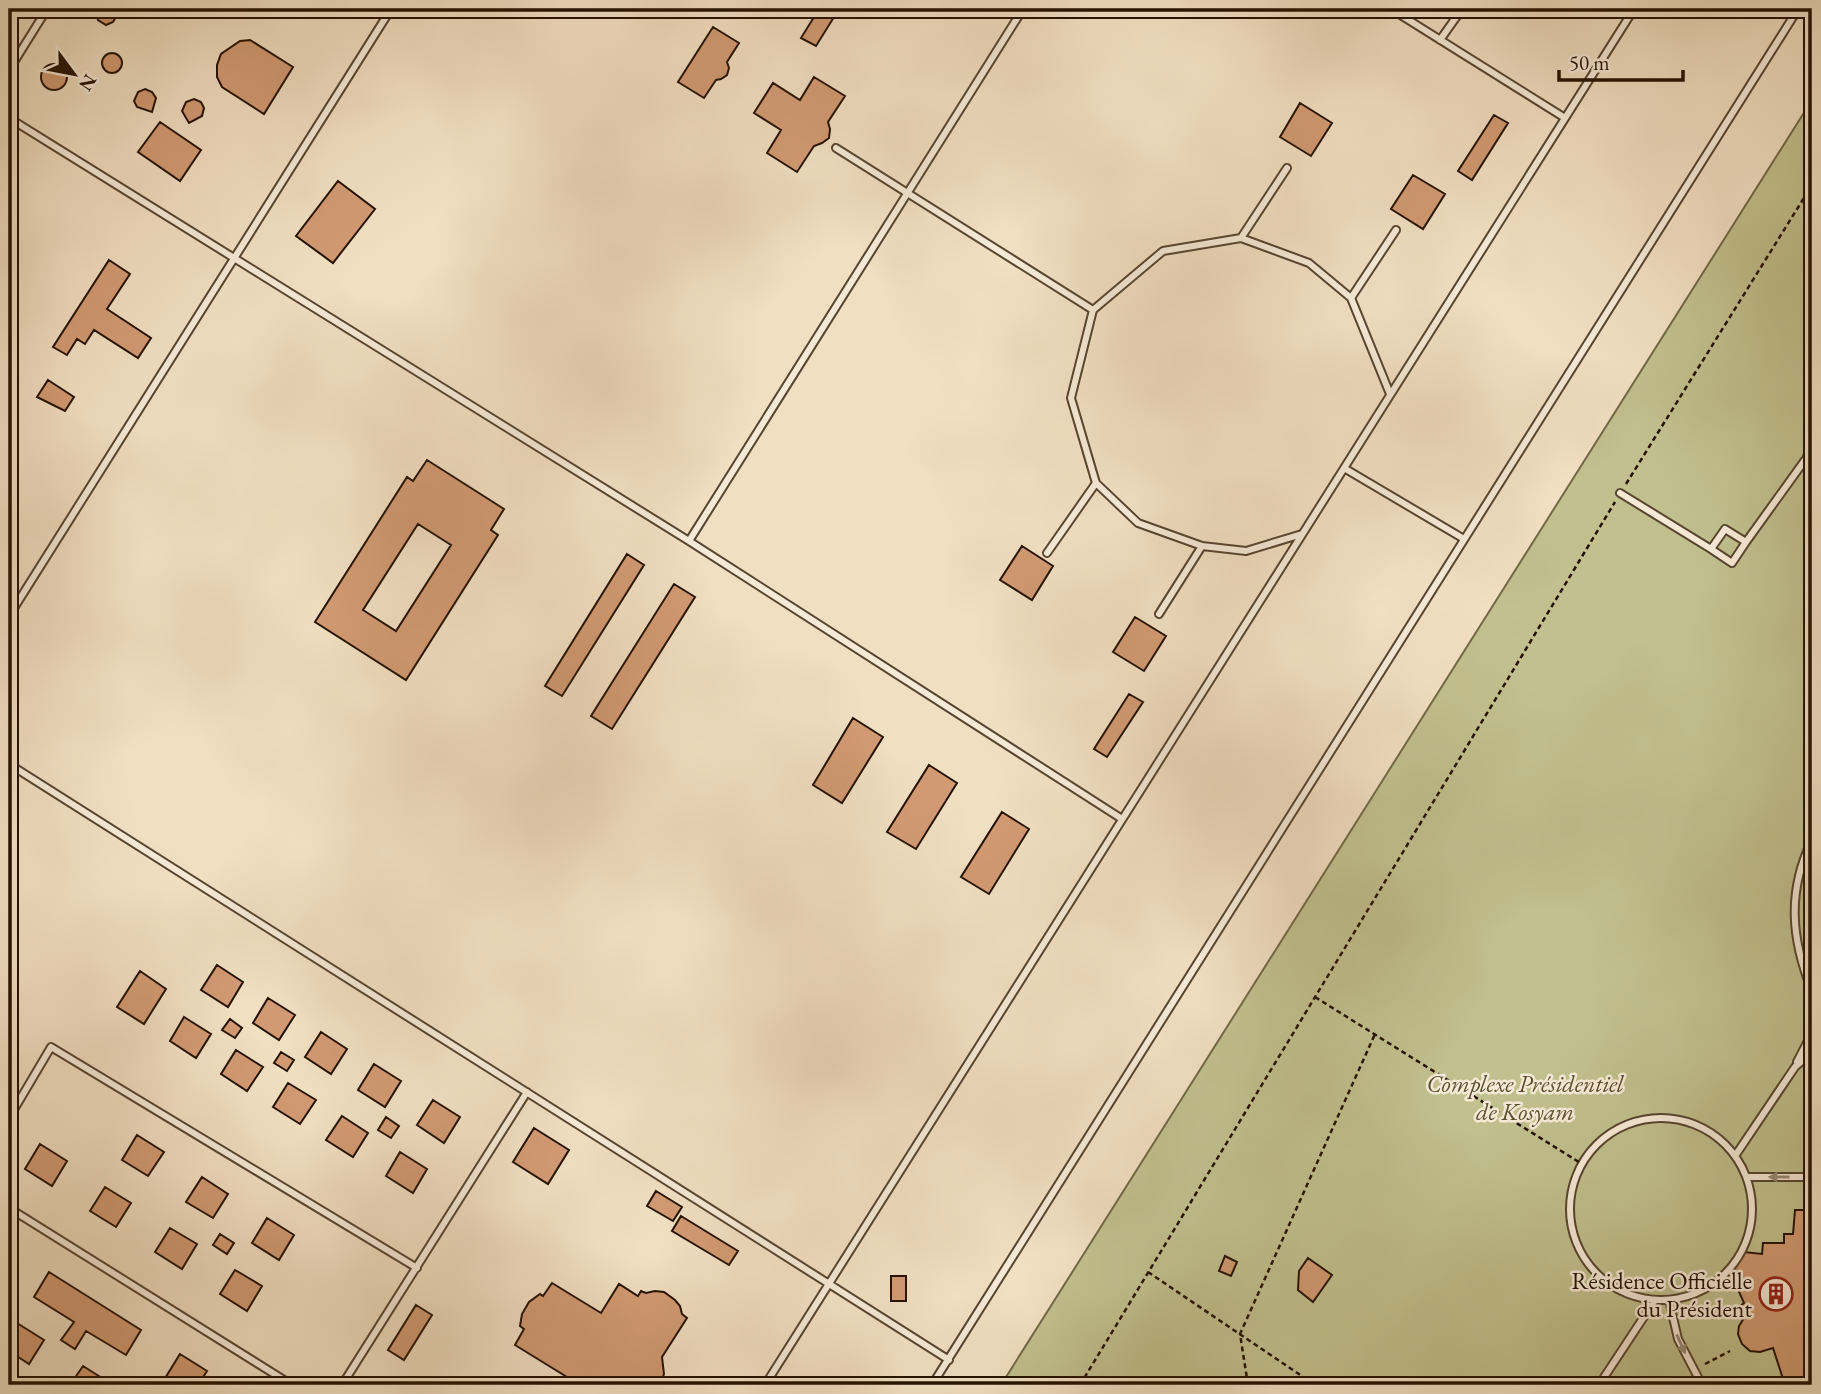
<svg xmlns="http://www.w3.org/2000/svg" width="1821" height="1394" viewBox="0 0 1821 1394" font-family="'EB Garamond',serif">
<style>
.green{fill:#c1c08e;stroke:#726947;stroke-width:2}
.building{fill:#d29a72;stroke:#241200;stroke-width:2;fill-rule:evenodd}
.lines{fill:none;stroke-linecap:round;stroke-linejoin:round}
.service-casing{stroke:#574530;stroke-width:10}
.path{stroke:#241200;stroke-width:2.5;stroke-dasharray:5 3.5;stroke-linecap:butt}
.service{stroke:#f6ead7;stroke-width:6}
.oneway{fill:#988976}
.labels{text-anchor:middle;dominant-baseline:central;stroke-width:5;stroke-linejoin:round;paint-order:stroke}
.park-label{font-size:24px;font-style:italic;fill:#5b4f32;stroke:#f6ead7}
.poi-label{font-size:24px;fill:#241200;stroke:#f6ead7;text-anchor:end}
</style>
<rect width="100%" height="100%" fill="#f1dfc2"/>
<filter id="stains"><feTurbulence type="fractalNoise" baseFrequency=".00286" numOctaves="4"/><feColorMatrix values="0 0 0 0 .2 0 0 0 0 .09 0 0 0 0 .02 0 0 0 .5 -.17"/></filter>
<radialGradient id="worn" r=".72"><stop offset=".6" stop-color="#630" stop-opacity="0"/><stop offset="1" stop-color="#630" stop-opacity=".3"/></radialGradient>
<path class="green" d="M1812 100V1385H1001Z"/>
<path class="building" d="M95 9H121L113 22 106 25 98 20Z
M819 9H839L816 46 801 38Z
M713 27 739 43 727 62 729 68 727 75 721 79 716 80 704 98 678 82Z
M250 40 293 67 264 114 222 87 217 77V65L221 54 240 41Z
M102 63a10 10 0 1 1 20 0a10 10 0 1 1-20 0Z
M41 77a13 13 0 1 1 26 0a13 13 0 1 1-26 0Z
M814 77 845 96 828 122 830 129 829 138 822 143 814 146 797 172 767 153 781 130 754 113 773 83 800 100Z
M145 89 152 92 156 98 152 112 137 107 134 101 138 92Z
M194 99 201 102 204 108 202 116 189 123 182 111 186 102Z
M1300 103 1332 123 1311 156 1280 137Z
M1494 115 1508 123 1472 180 1458 171Z
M160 122 201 150 180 181 138 152Z
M1413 175 1445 194 1423 229 1391 209Z
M338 181 375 209 333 263 296 236Z
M109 260 130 274 107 309 151 338 138 358 94 330 85 344 77 339 67 355 53 347Z
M48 380 74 397 65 411 37 397Z
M427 460 504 509 491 530 498 535 406 680 315 622 407 477 413 481ZM418 524 451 545 396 631 363 610Z
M1022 546 1053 566 1032 600 1000 580Z
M627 554 644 565 562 696 545 686Z
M674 584 695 597 612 729 591 716Z
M1135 617 1166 636 1144 671 1113 652Z
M1129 694 1143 702 1107 757 1094 749Z
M853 718 883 737 842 803 813 785Z
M929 765 957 783 916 849 887 832Z
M1002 812 1029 829 989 894 961 877Z
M217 965 243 982 228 1007 201 990Z
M140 971 166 989 144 1024 117 1007Z
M268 998 295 1015 279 1040 253 1023Z
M184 1017 211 1034 196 1058 170 1041Z
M230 1019 242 1028 235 1038 222 1030Z
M321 1032 347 1049 331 1074 305 1057Z
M236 1050 263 1067 247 1091 221 1074Z
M281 1052 294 1060 287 1071 274 1063Z
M374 1064 401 1081 385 1107 358 1090Z
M288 1083 316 1100 300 1124 273 1107Z
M433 1100 460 1117 444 1143 417 1125Z
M342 1116 368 1133 353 1157 326 1140Z
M386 1117 399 1126 391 1138 378 1130Z
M534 1128 569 1150 548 1184 513 1162Z
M137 1135 164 1152 148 1176 122 1160Z
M40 1144 67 1161 52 1186 25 1169Z
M400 1152 427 1169 413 1193 386 1176Z
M202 1177 228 1194 213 1218 186 1202Z
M105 1187 131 1203 116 1227 90 1211Z
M656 1191 682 1207 673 1221 647 1206Z
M1795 1210H1812V1385H1785L1773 1348 1760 1352 1750 1351 1742 1344 1738 1334 1739 1326 1744 1318 1736 1309 1744 1303 1736 1285 1743 1281 1734 1268 1744 1252 1762 1254 1763 1243H1784V1234H1793Z
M681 1216 738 1251 729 1265 672 1231Z
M267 1218 294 1235 279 1260 252 1243Z
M170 1228 197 1244 182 1269 155 1252Z
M220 1234 234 1243 227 1254 213 1245Z
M1225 1256 1237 1262 1231 1276 1219 1271Z
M1308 1258 1332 1275 1313 1302 1298 1290 1299 1271Z
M235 1270 262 1286 247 1311 220 1294Z
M49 1272 141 1330 126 1355 86 1331 75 1349 61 1340 74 1322 34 1297Z
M891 1276H906V1301H891Z
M552 1283 601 1313 619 1284 638 1296 641 1291 646 1293 655 1291 664 1292 675 1300 680 1306 682 1314 687 1318 662 1357 664 1374 660 1385H580L515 1345 524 1329 520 1326 522 1314 529 1302 540 1294 543 1296Z
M416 1305 432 1315 404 1360 388 1350Z
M17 1323 44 1340 29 1364 9 1351V1336Z
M180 1354 207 1371 198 1385H173L164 1380Z
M83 1366 113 1385H70Z"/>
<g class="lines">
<defs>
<path id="service" d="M1391 9 1565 118
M1440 40 1462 9
M9 70 47 9
M9 118 689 541 1122 819
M836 148 1093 310 1163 251 1241 238 1309 263 1351 298 1390 394
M1241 238 1287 168
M1351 298 1396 230
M1093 310 1071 398 1096 483 1138 523 1202 546 1246 551 1302 534
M1812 446C1805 458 1803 465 1812 476
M1344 468 1464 539
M1620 493 1711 549 1725 529 1746 542 1805 460
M689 541 1023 9
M1711 549 1732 563 1746 542
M1047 553 1096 483
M1159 614 1202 546
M9 616 391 9
M9 764 949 1360
M1812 840C1787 891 1791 939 1812 991
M1797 1062 1812 1033
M9 1118 51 1047 417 1268
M1570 1209a91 91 0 1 1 182 0a91 91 0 1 1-182 0Z
M1735 1156 1795 1067 1812 1052
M1747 1177H1812
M9 1208 292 1385
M1669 1300 1678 1339 1702 1385
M342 1385 527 1092
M765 1385 1634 9
M932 1385 1798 9
M1599 1385 1655 1300"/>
</defs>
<use href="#service" class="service-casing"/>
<path class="path" d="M1626 484 1812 185
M1315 997 1582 1164
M1148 1272 1315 1385
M1705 1364 1730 1351
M1080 1385 1615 502
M1248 1385 1240 1334 1375 1034"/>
<use href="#service" class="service"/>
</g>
<defs><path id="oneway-solid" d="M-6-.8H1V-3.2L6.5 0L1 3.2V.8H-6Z" transform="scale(1.75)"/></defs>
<g class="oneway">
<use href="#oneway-solid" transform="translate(1779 1177) rotate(180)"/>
<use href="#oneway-solid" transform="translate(1681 1344) rotate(66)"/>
</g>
<defs>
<symbol id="building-ring" viewBox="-11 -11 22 22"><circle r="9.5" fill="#f6ead7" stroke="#8f2418" stroke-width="1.5"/><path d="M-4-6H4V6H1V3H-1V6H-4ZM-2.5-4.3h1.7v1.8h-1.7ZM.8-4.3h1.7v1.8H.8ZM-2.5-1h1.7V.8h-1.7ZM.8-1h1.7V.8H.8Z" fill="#8f2418"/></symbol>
</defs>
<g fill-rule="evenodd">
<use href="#building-ring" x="1757" y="1275" width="38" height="38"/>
</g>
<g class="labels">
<g class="park-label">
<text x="1525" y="1083">Complexe Présidentiel<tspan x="1525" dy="28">de Kosyam</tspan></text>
</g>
<g class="poi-label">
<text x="1752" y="1280">Résidence Officielle<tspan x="1752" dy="28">du Président</tspan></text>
</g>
</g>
<rect width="1821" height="1394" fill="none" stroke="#f1dfc2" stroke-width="35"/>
<rect x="10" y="10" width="1800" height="1373" fill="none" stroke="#241200" stroke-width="3.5"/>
<rect x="18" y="18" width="1786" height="1359" fill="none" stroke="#241200" stroke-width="2"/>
<g transform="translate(74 74) rotate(122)" stroke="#f6ead7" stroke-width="5" paint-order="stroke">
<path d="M0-5L12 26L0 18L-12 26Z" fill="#241200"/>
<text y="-10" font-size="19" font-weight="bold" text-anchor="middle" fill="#241200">N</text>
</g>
<path d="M1559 70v10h124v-10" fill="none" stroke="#241200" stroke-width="3.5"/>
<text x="1569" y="70" font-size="21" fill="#241200" stroke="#f6ead7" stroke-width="5" paint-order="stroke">50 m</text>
<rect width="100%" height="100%" filter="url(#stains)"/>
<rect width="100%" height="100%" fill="url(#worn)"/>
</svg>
